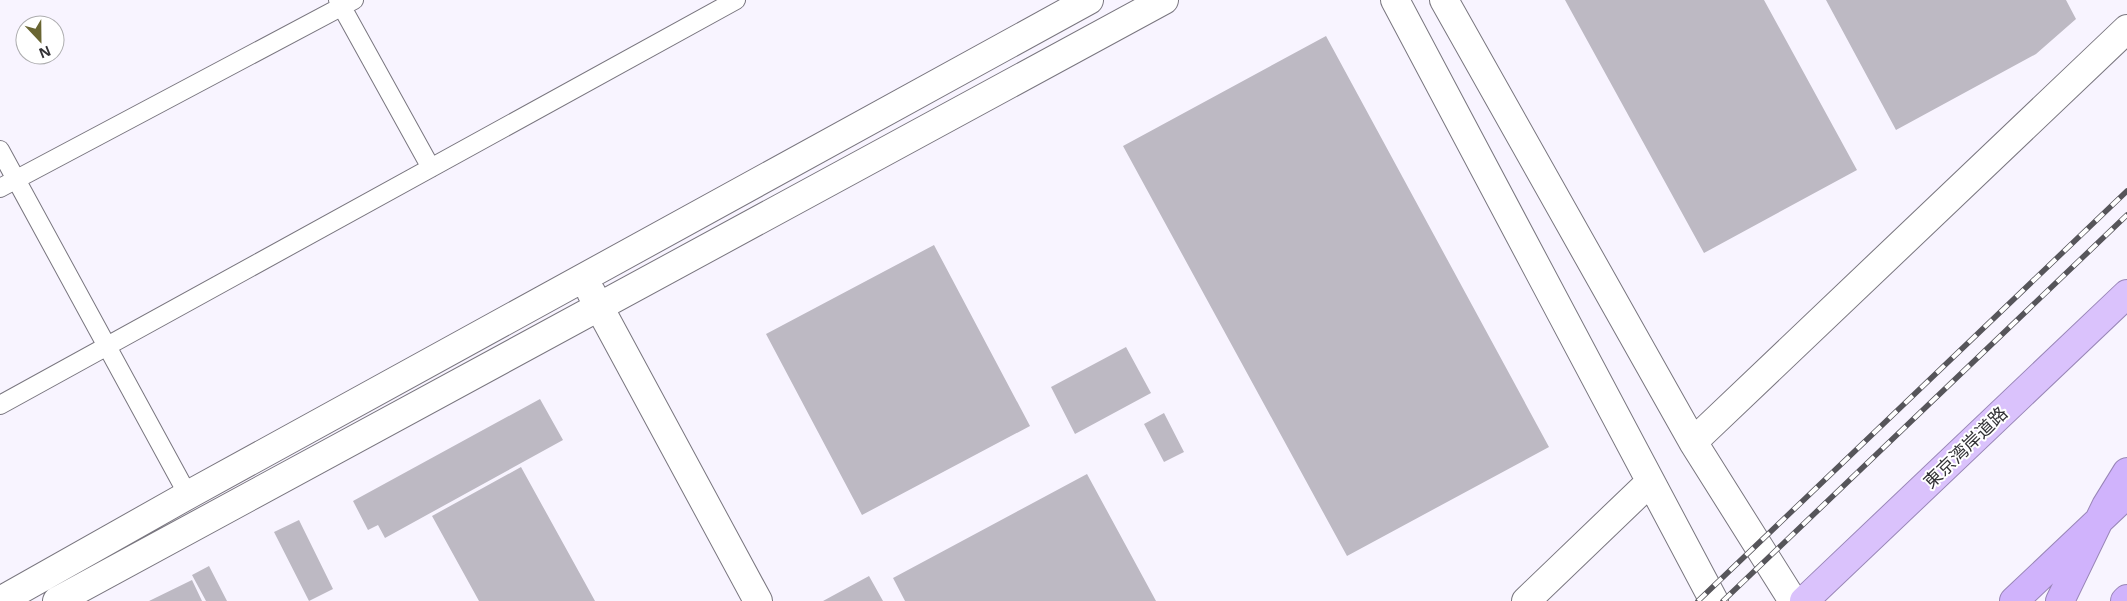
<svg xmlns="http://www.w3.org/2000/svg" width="2127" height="601" viewBox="0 0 2127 601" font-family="'Open Sans','Noto Sans JP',sans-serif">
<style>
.building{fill:#bdb9c3}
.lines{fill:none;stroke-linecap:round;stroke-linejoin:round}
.service-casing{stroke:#79767f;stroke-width:20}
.tertiary-casing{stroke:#79767f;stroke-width:30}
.trunk-casing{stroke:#9986b7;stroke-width:30}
.motorway-casing{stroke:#9986b7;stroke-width:30}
.service{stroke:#fff;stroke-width:18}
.tertiary{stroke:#fff;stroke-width:28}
.trunk{stroke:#dac2fc;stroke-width:28}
.motorway{stroke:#d0b3fc;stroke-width:28}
.rail-casing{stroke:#56555a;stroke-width:5.5}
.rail{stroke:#fff;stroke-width:4;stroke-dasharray:11;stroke-linecap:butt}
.labels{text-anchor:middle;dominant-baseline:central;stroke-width:4;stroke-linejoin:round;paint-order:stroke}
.street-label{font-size:18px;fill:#333236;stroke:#fff}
</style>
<rect width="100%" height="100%" fill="#f8f4ff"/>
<path class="building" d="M1565 0H1764L1857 170 1704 253Z
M1826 0H2066L2076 19 2036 54 1896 130Z
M1326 36 1549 447 1347 556 1123 146Z
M934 245 1030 426 862 515 766 334Z
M1126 347 1151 393 1075 434 1051 387Z
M540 399 563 440 385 538 378 525 368 530 353 501Z
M1164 413 1184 452 1164 462 1144 424Z
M521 467 595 601H479L432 516Z
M1087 474 1156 601H905L893 578Z
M299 520 333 589 309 601 274 532Z
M209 566 227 601H206L192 575Z
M869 576 883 601H823Z
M192 580 202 601H149Z"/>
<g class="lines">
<defs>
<path id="service" d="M338 0 431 168
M0 150 188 495
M0 188 354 0
M0 405 736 0"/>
<path id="tertiary" d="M1395 0 1714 601
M1444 0 1693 442 1793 601
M591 292 758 601
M1693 442 2127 29
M0 601 188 495 1089 0
M57 601 1164 0
M1526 601 1650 482"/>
<path id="trunk" d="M1804 601 2127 294"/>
<path id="motorway" d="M2014 601 2127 494
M2060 601 2106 506 2127 472
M2125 601 2127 599"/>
</defs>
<use href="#service" class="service-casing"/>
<use href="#tertiary" class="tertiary-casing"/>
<use href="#trunk" class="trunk-casing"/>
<use href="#motorway" class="motorway-casing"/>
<use href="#service" class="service"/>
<use href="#tertiary" class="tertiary"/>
<use href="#trunk" class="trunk"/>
<use href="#motorway" class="motorway"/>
<defs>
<path id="rail" d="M1698 601 2127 191
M1723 601 2127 215"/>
</defs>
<use href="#rail" class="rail-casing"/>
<use href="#rail" class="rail"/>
</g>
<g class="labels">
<g class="street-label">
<text transform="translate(1965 447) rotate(-44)">東京湾岸道路</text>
</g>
</g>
<g transform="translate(40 40) rotate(158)"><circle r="24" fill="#ffffff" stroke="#adadaf"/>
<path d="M0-4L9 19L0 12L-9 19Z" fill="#696532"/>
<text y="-8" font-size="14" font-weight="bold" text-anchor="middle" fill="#333236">N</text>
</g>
</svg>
